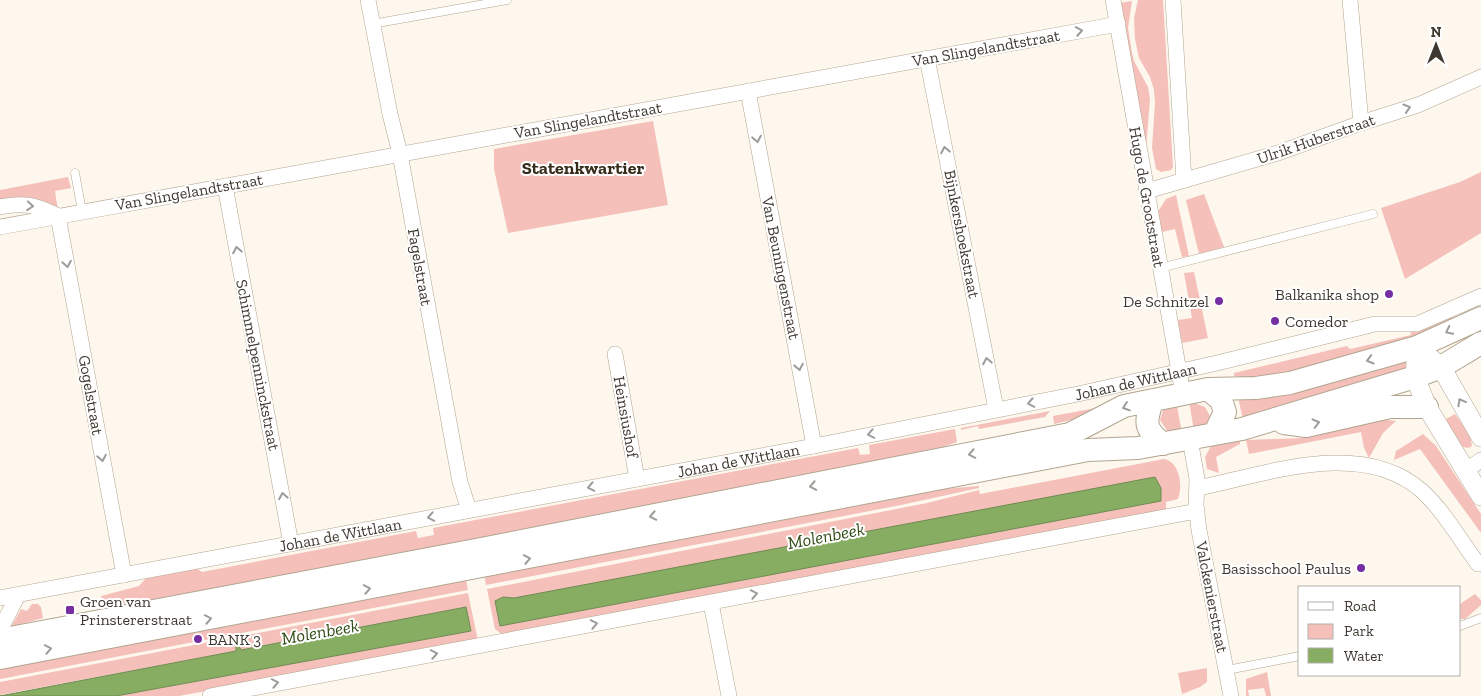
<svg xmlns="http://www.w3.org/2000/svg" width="1481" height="696" viewBox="0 0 1481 696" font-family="'Zilla Slab',serif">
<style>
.green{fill:#f4c0b9;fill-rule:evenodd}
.water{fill:#86ad61;stroke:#708a52}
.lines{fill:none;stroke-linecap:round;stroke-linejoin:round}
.service-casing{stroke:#b2a590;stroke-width:9}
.minor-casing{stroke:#b2a590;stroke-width:16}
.tertiary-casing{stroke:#b2a590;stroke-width:20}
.secondary-casing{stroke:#b2a590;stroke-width:24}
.service{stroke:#fff;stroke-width:8}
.minor{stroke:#fff;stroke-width:15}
.tertiary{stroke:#fff;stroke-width:19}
.secondary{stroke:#fff;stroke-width:22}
.oneway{stroke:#9e9c98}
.poi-dot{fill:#752fa3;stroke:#fff;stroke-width:2}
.labels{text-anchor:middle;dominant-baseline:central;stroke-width:4;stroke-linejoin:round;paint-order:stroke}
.street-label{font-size:16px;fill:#3e3830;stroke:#fff}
.poi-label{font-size:16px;fill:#3e3830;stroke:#fff;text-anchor:end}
.neighbourhood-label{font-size:18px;font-weight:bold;fill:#372c1b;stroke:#fff}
.water-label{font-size:18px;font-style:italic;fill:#314b15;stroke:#fff}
</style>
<rect width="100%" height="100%" fill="#fdf7ee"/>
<path class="green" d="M1138 0H1163L1173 167 1171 170 1161 172 1156 169 1152 148 1155 103 1154 90 1150 77 1139 58 1135 39 1134 18Z
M1132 1 1128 28 1132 53 1134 61 1148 87 1150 99 1146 148 1120 3Z
M653 121 668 205 508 233 494 169V149Z
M1481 172V233L1405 279 1381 208 1460 182Z
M68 177 71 188 55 191 58 211 38 199 25 197 0 202V190Z
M1204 194 1224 247 1199 254 1186 200Z
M1176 195 1189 256 1182 257 1175 229 1162 232 1157 213 1166 199Z
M1194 272 1208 338 1182 343 1178 320 1192 318 1184 273Z
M1452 317 1454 320 1394 345 1260 379 1234 376V373L1347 346 1350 349 1411 335 1410 331Z
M1388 362H1405L1411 366 1299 402 1260 411 1243 420 1237 392Z
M1176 401 1182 433 1168 432 1160 420 1164 407Z
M1189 401 1205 407 1210 416 1206 426 1194 431Z
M1112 405 1088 416 1054 424 1053 416Z
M1050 411 1045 417 979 429 978 426 961 430V428Z
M1455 414 1470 435 1472 446 1468 448 1460 446 1446 419Z
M1379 419 1396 421 1383 433 1369 458 1364 448 1361 432 1249 454 1246 440 1303 438Z
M955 429 957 442 892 465 177 600 103 605 101 596 139 586 148 576 195 567 202 572 416 531 418 538 434 535 433 528 858 448 860 455 870 454 869 445Z
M1423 434 1436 446 1481 514V533L1420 449 1394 460 1396 451Z
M1240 439V444L1216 457 1219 473 1207 469 1205 457 1211 446Z
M1164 459C1180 462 1183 486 1178 499L1166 502V510L504 636 495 629 487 589 927 503 979 490 980 494ZM1161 501 500 626 495 601 503 597 514 598Z
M979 486V488L901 505 486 585 483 570 881 494Z
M465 574 468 590 205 640 199 637 194 642 0 679V663Z
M468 593 478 641 179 696H116L471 631 466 607 240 650 239 646H236V651L0 695V682Z
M1475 594 1481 600V605L1465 619H1460V604Z
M32 604H38L41 607 43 618 11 627 21 609 27 611Z
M1207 668V682L1200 687 1182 694 1178 673Z
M1267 672 1271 696H1266L1264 688 1248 690 1249 696H1246V679Z"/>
<path class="water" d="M1155 477 1161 488V501L500 626 495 601 503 597 514 598Z
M466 607 471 631 116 696H0L236 651V646H239L241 650Z"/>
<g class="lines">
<defs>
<path id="service" d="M372 24 507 0
M75 173 82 211
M1160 268 1373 214
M1460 626 1481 618
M1227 670 1300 656"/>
<g id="minor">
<path d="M368 0 390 114 400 154 460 482 469 510"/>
<path d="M1113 0 1183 394"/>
<path d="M1173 0 1184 180"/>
<path d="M1350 0 1361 123"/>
<path d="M927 58 996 409"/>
<path d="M748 91 814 446"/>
<path d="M225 186 291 544"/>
<path d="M1147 191 1278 153 1361 123 1418 105 1481 77"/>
<path d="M0 207C25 202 36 205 58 216"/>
<path d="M58 216 124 575"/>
<path d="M0 227 1118 24"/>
<path d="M615 354 637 479"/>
<path d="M1190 439 1197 479 1196 506 1199 530 1231 696"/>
<path d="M1465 471 1481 460"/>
<path d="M1198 488C1267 474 1362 438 1422 491 1444 511 1460 540 1478 564"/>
<path id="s1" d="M0 598 814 446 1078 394 1217 363 1375 324H1417L1481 296"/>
<path d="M711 603 729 696"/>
<path d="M0 630 18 595"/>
<path d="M210 696 1197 511"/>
</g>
<path id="tertiary" d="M1417 347 1415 377 1427 407 1481 496
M1417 347 1441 367 1481 437"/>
<path id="secondary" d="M1208 389 1221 400 1225 412 1215 433
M1152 401C1145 423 1144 429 1163 444
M1284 423 1306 426 1390 407H1427
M0 640 476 550 1070 434 1124 406 1208 389 1256 388 1290 383 1417 347 1481 318
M0 658 1088 450 1138 448 1242 429 1415 377 1441 367 1481 343"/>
</defs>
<use href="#service" class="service-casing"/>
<use href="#minor" class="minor-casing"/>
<use href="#tertiary" class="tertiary-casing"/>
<use href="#secondary" class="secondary-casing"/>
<use href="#service" class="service"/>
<use href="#minor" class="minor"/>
<use href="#tertiary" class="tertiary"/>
<use href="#secondary" class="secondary"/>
</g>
<defs><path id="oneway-chevron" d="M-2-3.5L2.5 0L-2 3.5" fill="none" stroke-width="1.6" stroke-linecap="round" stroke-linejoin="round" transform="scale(1.25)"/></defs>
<g class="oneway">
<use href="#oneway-chevron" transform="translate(1079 31) rotate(-10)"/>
<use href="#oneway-chevron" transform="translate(1407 108) rotate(-17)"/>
<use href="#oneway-chevron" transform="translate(757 139) rotate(79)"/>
<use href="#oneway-chevron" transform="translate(945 150) rotate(-101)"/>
<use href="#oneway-chevron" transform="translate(30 206) rotate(5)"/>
<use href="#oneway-chevron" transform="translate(237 250) rotate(-101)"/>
<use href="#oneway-chevron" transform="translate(67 264) rotate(80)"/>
<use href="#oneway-chevron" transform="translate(1449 331) rotate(154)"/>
<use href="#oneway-chevron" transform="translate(1370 360) rotate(164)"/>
<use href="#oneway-chevron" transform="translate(987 361) rotate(-101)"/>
<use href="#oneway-chevron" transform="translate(799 367) rotate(79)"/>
<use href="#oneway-chevron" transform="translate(1461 402) rotate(-119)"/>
<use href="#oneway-chevron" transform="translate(1031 403) rotate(169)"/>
<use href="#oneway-chevron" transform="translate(1126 407) rotate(161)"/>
<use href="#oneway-chevron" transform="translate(1316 423) rotate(-14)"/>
<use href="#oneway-chevron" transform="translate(871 434) rotate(169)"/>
<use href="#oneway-chevron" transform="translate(972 454) rotate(169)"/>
<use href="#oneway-chevron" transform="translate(102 458) rotate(80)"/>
<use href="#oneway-chevron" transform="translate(813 486) rotate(169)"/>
<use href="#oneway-chevron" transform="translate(591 487) rotate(169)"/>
<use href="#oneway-chevron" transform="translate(283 496) rotate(-100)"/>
<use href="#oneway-chevron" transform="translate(653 516) rotate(169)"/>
<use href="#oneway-chevron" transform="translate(431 517) rotate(169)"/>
<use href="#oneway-chevron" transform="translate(527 559) rotate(-11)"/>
<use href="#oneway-chevron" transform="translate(367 589) rotate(-11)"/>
<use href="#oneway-chevron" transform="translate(754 594) rotate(-11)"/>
<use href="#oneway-chevron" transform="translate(208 619) rotate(-11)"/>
<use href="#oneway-chevron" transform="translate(594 624) rotate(-11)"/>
<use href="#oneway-chevron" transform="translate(48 649) rotate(-11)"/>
<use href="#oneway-chevron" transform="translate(434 654) rotate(-10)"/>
<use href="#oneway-chevron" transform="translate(275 683) rotate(-11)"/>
</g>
<g class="poi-dot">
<circle cx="1389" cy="294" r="5"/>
<circle cx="1219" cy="301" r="5"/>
<circle cx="1275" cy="321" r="5"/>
<circle cx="1361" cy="568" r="5"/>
<rect x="65" y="605" width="10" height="10" rx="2.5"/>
<circle cx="198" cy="639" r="5"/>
</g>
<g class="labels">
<g class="street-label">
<text transform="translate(986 48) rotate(-10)">Van Slingelandtstraat</text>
<text transform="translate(588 120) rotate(-10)">Van Slingelandtstraat</text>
<text transform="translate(1316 139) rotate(-19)">Ulrik Huberstraat</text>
<text transform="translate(189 192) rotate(-10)">Van Slingelandtstraat</text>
<text transform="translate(1147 197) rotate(80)">Hugo de Grootstraat</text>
<text transform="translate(962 234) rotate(79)">Bijnkershoekstraat</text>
<text transform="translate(420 267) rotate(80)">Fagelstraat</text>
<text transform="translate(781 268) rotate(79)">Van Beuningenstraat</text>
<text transform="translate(258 365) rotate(79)">Schimmelpenninckstraat</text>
<text stroke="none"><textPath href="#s1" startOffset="1156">Johan de Wittlaan</textPath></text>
<text transform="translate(91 395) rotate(80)">Gogelstraat</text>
<text transform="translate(626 417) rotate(80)">Heinsiushof</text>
<text stroke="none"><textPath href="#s1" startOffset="751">Johan de Wittlaan</textPath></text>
<text stroke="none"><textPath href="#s1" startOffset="346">Johan de Wittlaan</textPath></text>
<text transform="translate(1212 597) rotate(79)">Valckenierstraat</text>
</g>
<g class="poi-label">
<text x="1379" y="294">Balkanika shop</text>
<text x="1209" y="301">De Schnitzel</text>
<text x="1285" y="321" text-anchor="start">Comedor</text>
<text x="1351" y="568">Basisschool Paulus</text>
<text x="80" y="601" text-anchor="start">Groen van<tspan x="80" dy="18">Prinstererstraat</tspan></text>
<text x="208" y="639" text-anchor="start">BANK 3</text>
</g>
<g class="neighbourhood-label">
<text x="583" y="168">Statenkwartier</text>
</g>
<g class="water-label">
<text transform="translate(826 536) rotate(-11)">Molenbeek</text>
<text transform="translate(320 632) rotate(-10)">Molenbeek</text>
</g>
</g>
<rect x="1298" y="586" width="162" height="90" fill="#ffffff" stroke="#b2afac"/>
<rect x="1308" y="602" width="25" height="8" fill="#ffffff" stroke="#b2afac"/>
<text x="1344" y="611" font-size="15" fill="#3e3830">Road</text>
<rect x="1308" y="624" width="25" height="15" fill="#f4c0b9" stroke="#b2afac"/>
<text x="1344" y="636" font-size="15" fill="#3e3830">Park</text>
<rect x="1308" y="648" width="25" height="15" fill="#86ad61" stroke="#b2afac"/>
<text x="1344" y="661" font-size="15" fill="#3e3830">Water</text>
<g transform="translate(1436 45)" stroke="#ffffff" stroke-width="4" paint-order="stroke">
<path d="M0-4L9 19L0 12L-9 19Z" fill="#3e3830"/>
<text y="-8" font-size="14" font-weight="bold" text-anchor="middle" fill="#3e3830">N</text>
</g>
</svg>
